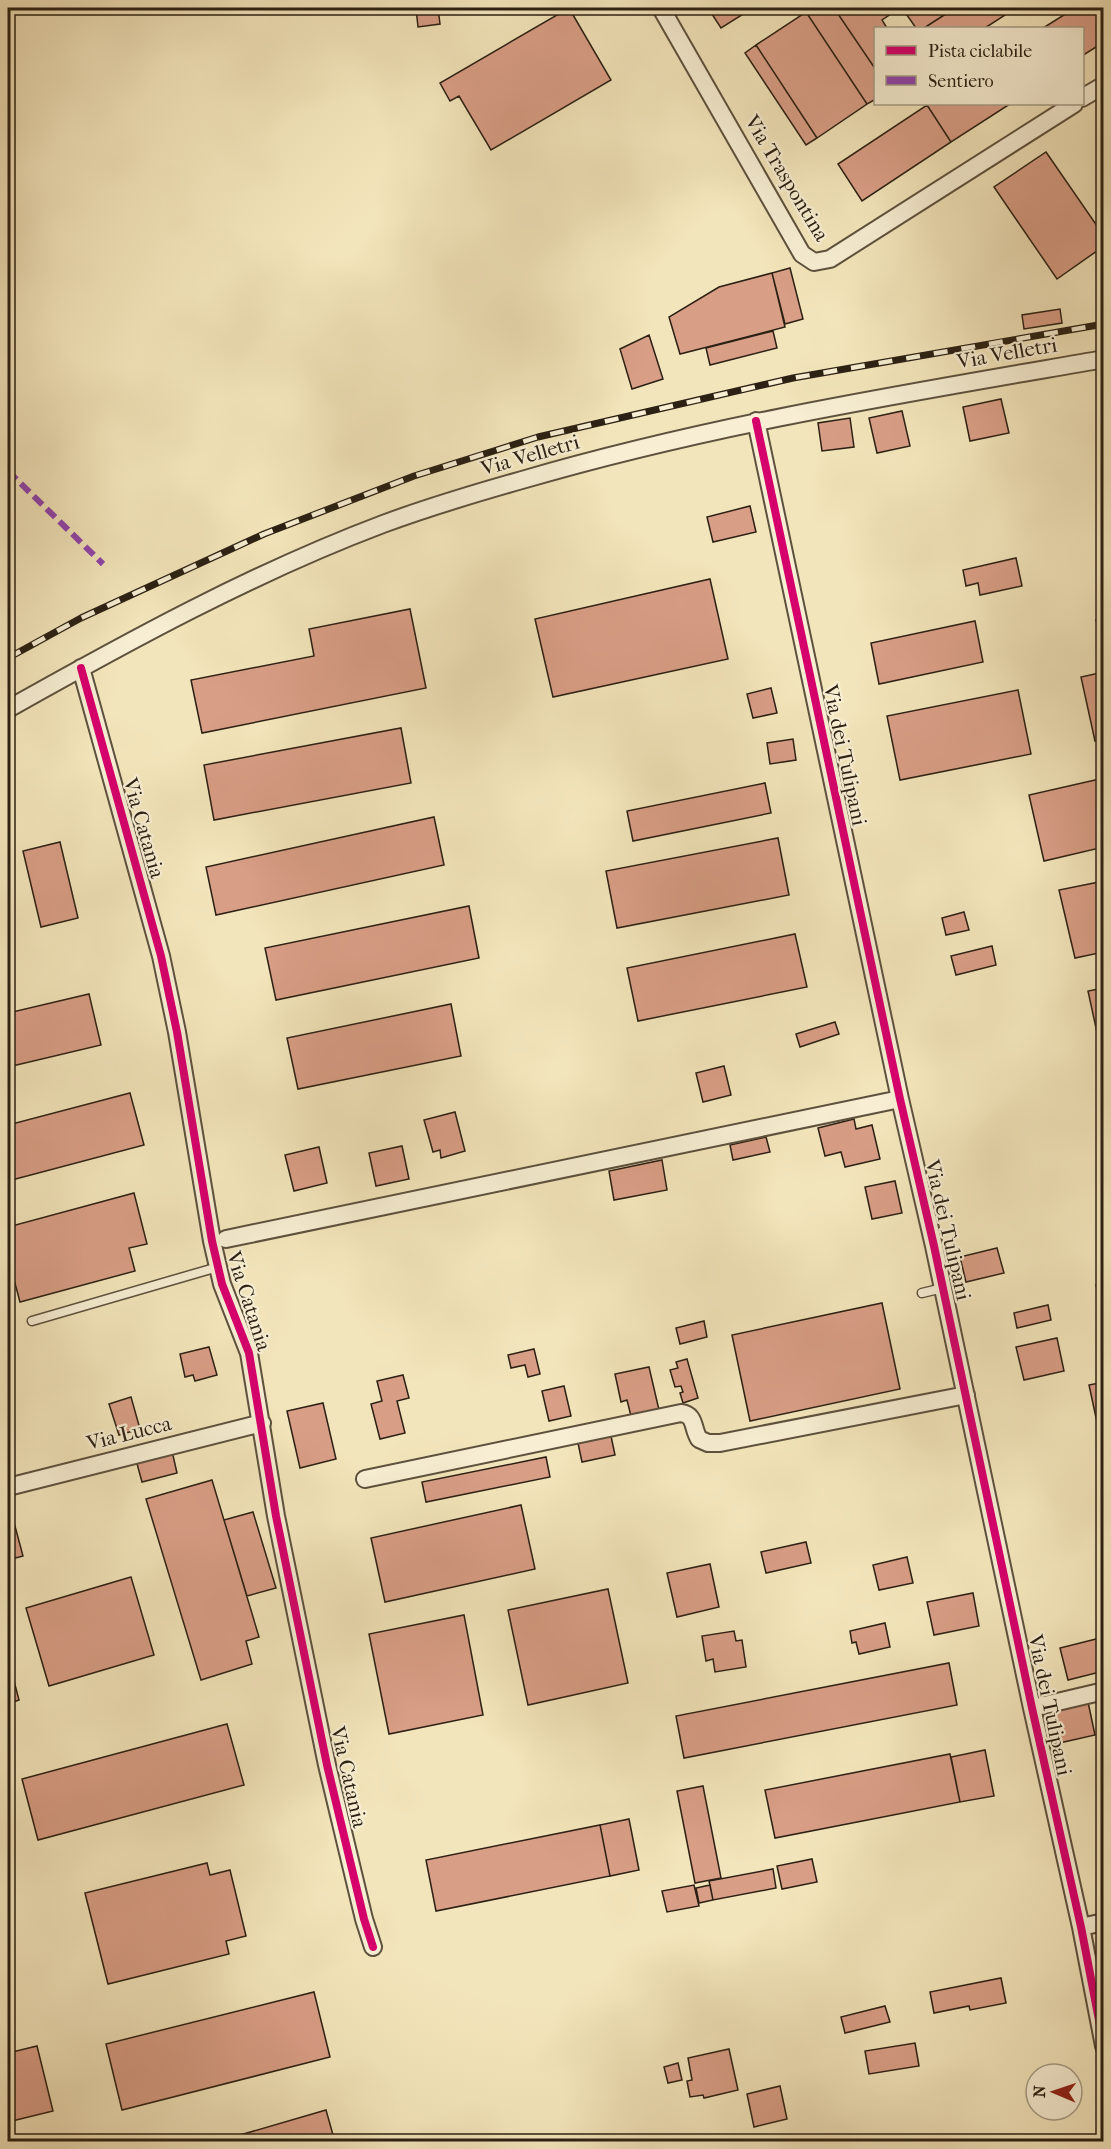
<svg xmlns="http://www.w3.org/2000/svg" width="1111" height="2149" viewBox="0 0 1111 2149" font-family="'IM FELL French Canon',serif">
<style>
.building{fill:#d99e86;stroke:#2b2013;stroke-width:1.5}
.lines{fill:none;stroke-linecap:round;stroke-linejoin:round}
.service-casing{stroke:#5d513d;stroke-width:11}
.minor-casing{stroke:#5d513d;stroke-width:20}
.service{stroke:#f7eed3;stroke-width:8}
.minor{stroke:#f7eed3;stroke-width:16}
.rail-casing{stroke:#2b2013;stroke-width:7}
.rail{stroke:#f7eed3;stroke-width:4.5;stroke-dasharray:14;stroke-linecap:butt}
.quiet{stroke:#8e44ad;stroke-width:6;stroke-dasharray:12 6;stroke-linecap:butt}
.cycleway-casing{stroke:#f7eed3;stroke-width:11}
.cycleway{stroke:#d6006c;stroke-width:8}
.labels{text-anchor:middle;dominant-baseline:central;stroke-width:4.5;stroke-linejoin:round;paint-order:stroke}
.street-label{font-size:21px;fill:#2b2013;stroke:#f7eed3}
</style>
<rect width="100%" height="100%" fill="#f3e5bb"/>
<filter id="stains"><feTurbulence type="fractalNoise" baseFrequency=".00333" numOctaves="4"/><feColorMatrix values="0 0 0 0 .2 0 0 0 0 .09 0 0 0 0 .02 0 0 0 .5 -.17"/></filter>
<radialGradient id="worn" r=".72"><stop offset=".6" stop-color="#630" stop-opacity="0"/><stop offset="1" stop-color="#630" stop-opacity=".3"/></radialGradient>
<path class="building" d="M416 8H438L440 24 418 27Z
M569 8 611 80 491 150 459 96 450 101 440 83Z
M708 8H753L721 28Z
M813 8H834L876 70V99L867 104 806 12Z
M834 8H900L882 20 887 28H876V70Z
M902 8H955L924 28H916Z
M955 8H1016L985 28H924Z
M1075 8H1104V42L1082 56V28H1043Z
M806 12 867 104 817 138 756 45Z
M756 45 817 138 806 145 745 53Z
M929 104H1010L951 142 927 105Z
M927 105 951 142 862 201 838 164Z
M1046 152 1104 236V246L1057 279 994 187Z
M790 268 803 319 785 324 772 273Z
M772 273 785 327 680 354 669 317 719 287Z
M1060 309 1062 323 1024 329 1022 315Z
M773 331 777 348 710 365 706 348Z
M649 335 663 379 632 389 620 349Z
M1001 399 1009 433 970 441 963 407Z
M902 411 910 446 877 453 869 418Z
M850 418 854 447 822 451 818 423Z
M750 506 756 532 713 542 707 517Z
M1016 558 1022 586 980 595 978 583 966 586 963 570Z
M710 579 728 659 553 697 535 619Z
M410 609 426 688 202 733 191 680 314 656 309 629Z
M1104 619V648H1102L1096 620Z
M975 621 983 662 879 684 871 643Z
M1104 672V739L1095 741 1081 677Z
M771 688 777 713 753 718 747 694Z
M1018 690 1031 754 900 780 887 716Z
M401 728 411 783 214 820 204 765Z
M793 739 796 760 770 764 767 743Z
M1104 778V847L1044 861 1029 795Z
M765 783 771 813 633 841 627 811Z
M434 817 444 865 216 915 206 867Z
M778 838 789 895 617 928 606 871Z
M60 842 78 918 41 927 23 851Z
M1104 881V952L1075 958 1059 890Z
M469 906 479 958 276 1000 265 948Z
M964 912 969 930 946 935 942 918Z
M795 934 807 987 638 1021 627 968Z
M992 946 996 965 956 975 951 956Z
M1104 988V1051H1101L1088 991Z
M89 994 101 1045 8 1067V1013Z
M451 1004 461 1056 298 1089 287 1038Z
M835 1022 839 1034 800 1047 796 1034Z
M724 1066 731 1095 703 1102 696 1073Z
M130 1093 144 1145 8 1181V1125Z
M455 1112 465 1151 441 1158 440 1150 433 1152 424 1120Z
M854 1119 856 1129 872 1125 880 1159 845 1167 841 1152 825 1156 818 1128Z
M766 1137 770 1152 733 1160 730 1145Z
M402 1146 409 1179 376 1186 369 1153Z
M319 1147 327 1183 294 1191 285 1155Z
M662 1160 667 1190 614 1200 609 1171Z
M895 1181 902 1213 872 1219 865 1187Z
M134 1193 147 1244 129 1248 135 1271 20 1302 8 1257V1227Z
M997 1248 1004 1273 966 1282 960 1257Z
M1104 1283V1317L1096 1285Z
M882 1303 900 1389 750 1421 732 1335Z
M1048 1305 1051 1320 1017 1328 1014 1313Z
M704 1321 707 1337 680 1344 676 1328Z
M1057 1338 1064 1371 1024 1380 1016 1347Z
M209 1347 217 1375 195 1381 193 1375 185 1377 180 1354Z
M534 1349 540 1374 528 1377 525 1365 511 1368 508 1355Z
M687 1359 698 1398 683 1403 680 1393 683 1392 681 1386 675 1387 670 1370 678 1368 676 1362Z
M649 1367 659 1410 631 1416 627 1400 621 1402 615 1374Z
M403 1375 409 1398 397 1401 405 1433 380 1439 371 1404 382 1401 377 1381Z
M1104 1382V1450H1103L1089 1385Z
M564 1386 571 1416 549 1421 542 1391Z
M131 1397 140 1429 119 1435 109 1404Z
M323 1403 336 1459 300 1468 287 1411Z
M611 1436 615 1455 582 1462 578 1443Z
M172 1451 177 1473 142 1482 136 1460Z
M546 1457 550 1477 426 1502 422 1482Z
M212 1480 259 1637 246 1641 252 1664 201 1680 146 1499Z
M521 1505 535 1569 385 1602 371 1538Z
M253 1512 276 1588 247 1596 224 1520Z
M12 1515 23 1556 8 1560V1516Z
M806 1542 811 1563 766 1573 761 1552Z
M907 1557 913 1583 879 1590 873 1565Z
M710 1564 719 1607 677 1617 667 1573Z
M131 1577 154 1655 49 1686 26 1608Z
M608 1589 628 1683 528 1705 508 1610Z
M973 1593 979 1626 934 1635 927 1602Z
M464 1615 483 1715 389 1734 369 1634Z
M885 1623 890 1647 859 1654 856 1642 852 1643 850 1631Z
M734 1631 736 1641 742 1640 746 1667 715 1672 713 1659 706 1661 702 1636Z
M1104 1637V1671L1068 1680 1060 1648Z
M8 1658 19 1700 8 1704Z
M949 1663 957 1705 684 1758 676 1716Z
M1088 1702 1095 1735 1055 1744 1048 1711Z
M227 1724 244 1785 38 1840 22 1779Z
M985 1750 994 1796 960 1802 951 1757Z
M950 1754 960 1802 775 1838 765 1790Z
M703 1786 721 1878 695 1883 677 1791Z
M629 1819 639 1870 610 1876 600 1825Z
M600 1825 610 1876 436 1911 426 1860Z
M812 1859 817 1882 782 1889 777 1866Z
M207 1863 210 1875 230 1870 246 1936 226 1941 229 1954 108 1984 85 1893Z
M773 1869 776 1888 713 1900 709 1881Z
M694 1885 699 1906 667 1912 662 1891Z
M710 1885 713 1900 699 1903 696 1888Z
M1001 1978 1006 2003 970 2010 969 2006 934 2013 930 1992Z
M314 1992 330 2057 122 2110 106 2044Z
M885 2006 890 2022 845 2033 841 2017Z
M915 2043 919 2066 869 2074 865 2051Z
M37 2046 53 2111 8 2122V2053Z
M729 2049 738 2090 704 2098 703 2095 690 2097 687 2081 692 2080 688 2058Z
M678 2063 682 2080 668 2083 664 2067Z
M780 2086 787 2119 754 2127 747 2094Z
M326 2110 335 2142H216Z"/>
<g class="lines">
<defs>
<path id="service" d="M922 1293 943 1288
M32 1321 218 1267"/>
<path id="minor" d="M661 8 802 254 814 262 830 259 1074 104
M1082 98 1104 85
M756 421 900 1099 934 1246 1032 1708 1081 1927 1104 2046
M81 668 161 956 177 1032 212 1241 222 1284 249 1353 276 1516 327 1765 364 1919 373 1947
M8 709C129 641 253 573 383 524 429 507 476 493 522 480 713 424 908 393 1104 359
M226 1239 900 1099
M365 1479 681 1413C696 1415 692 1428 699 1439L708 1443H720L966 1395
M8 1487 262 1423
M1032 1708 1104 1691
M1081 1927 1104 1922"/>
</defs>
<use href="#service" class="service-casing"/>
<use href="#minor" class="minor-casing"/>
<use href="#service" class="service"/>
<use href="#minor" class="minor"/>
<defs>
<path id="rail" d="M8 658 81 618 264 534 414 476 538 437 793 378 1104 324"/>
</defs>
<use href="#rail" class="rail-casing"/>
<use href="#rail" class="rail"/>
<path class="quiet" d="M8 471 103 564"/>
<defs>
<path id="cycleway" d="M756 421 900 1099 934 1246 1032 1708 1081 1927 1104 2046
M81 668 161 956 177 1032 212 1241 222 1284 249 1353 276 1516 327 1765 364 1919 373 1947"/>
</defs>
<use href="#cycleway" class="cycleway-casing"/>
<use href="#cycleway" class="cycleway"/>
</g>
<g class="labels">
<g class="street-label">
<text transform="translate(787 178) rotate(59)">Via Traspontina</text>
<text transform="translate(1007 353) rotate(-10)">Via Velletri</text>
<text transform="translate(530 455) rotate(-16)">Via Velletri</text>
<text transform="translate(845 755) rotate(78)">Via dei Tulipani</text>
<text transform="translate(144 828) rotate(74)">Via Catania</text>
<text transform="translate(948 1230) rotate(77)">Via dei Tulipani</text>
<text transform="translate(249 1301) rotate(72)">Via Catania</text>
<text transform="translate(129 1433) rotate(-14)">Via Lucca</text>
<text transform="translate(1050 1705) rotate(78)">Via dei Tulipani</text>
<text transform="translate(349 1777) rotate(77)">Via Catania</text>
</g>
</g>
<rect width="1111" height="2149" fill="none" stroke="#f3e5bb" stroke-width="30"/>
<rect x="9" y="9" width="1093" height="2131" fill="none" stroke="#2b2013" stroke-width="3"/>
<rect x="15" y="15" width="1081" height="2119" fill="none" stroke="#2b2013" stroke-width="1.5"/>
<rect x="874" y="27" width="210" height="78" fill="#f7eed3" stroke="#a59c86" stroke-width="1.5"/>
<rect x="886" y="46" width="30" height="9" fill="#d6006c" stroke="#a59c86" stroke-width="1.5"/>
<text x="928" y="57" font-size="18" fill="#2b2013">Pista ciclabile</text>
<rect x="886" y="76" width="30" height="9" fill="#8e44ad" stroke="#a59c86" stroke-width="1.5"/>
<text x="928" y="87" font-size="18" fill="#2b2013">Sentiero</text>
<g transform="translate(1054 2092) rotate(272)"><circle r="28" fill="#f7eed3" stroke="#a59c86" stroke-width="1.5"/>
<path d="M0-4.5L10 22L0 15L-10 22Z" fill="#8f2418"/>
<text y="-9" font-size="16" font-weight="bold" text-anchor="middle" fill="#2b2013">N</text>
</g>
<rect width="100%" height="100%" filter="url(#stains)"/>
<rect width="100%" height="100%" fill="url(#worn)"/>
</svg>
